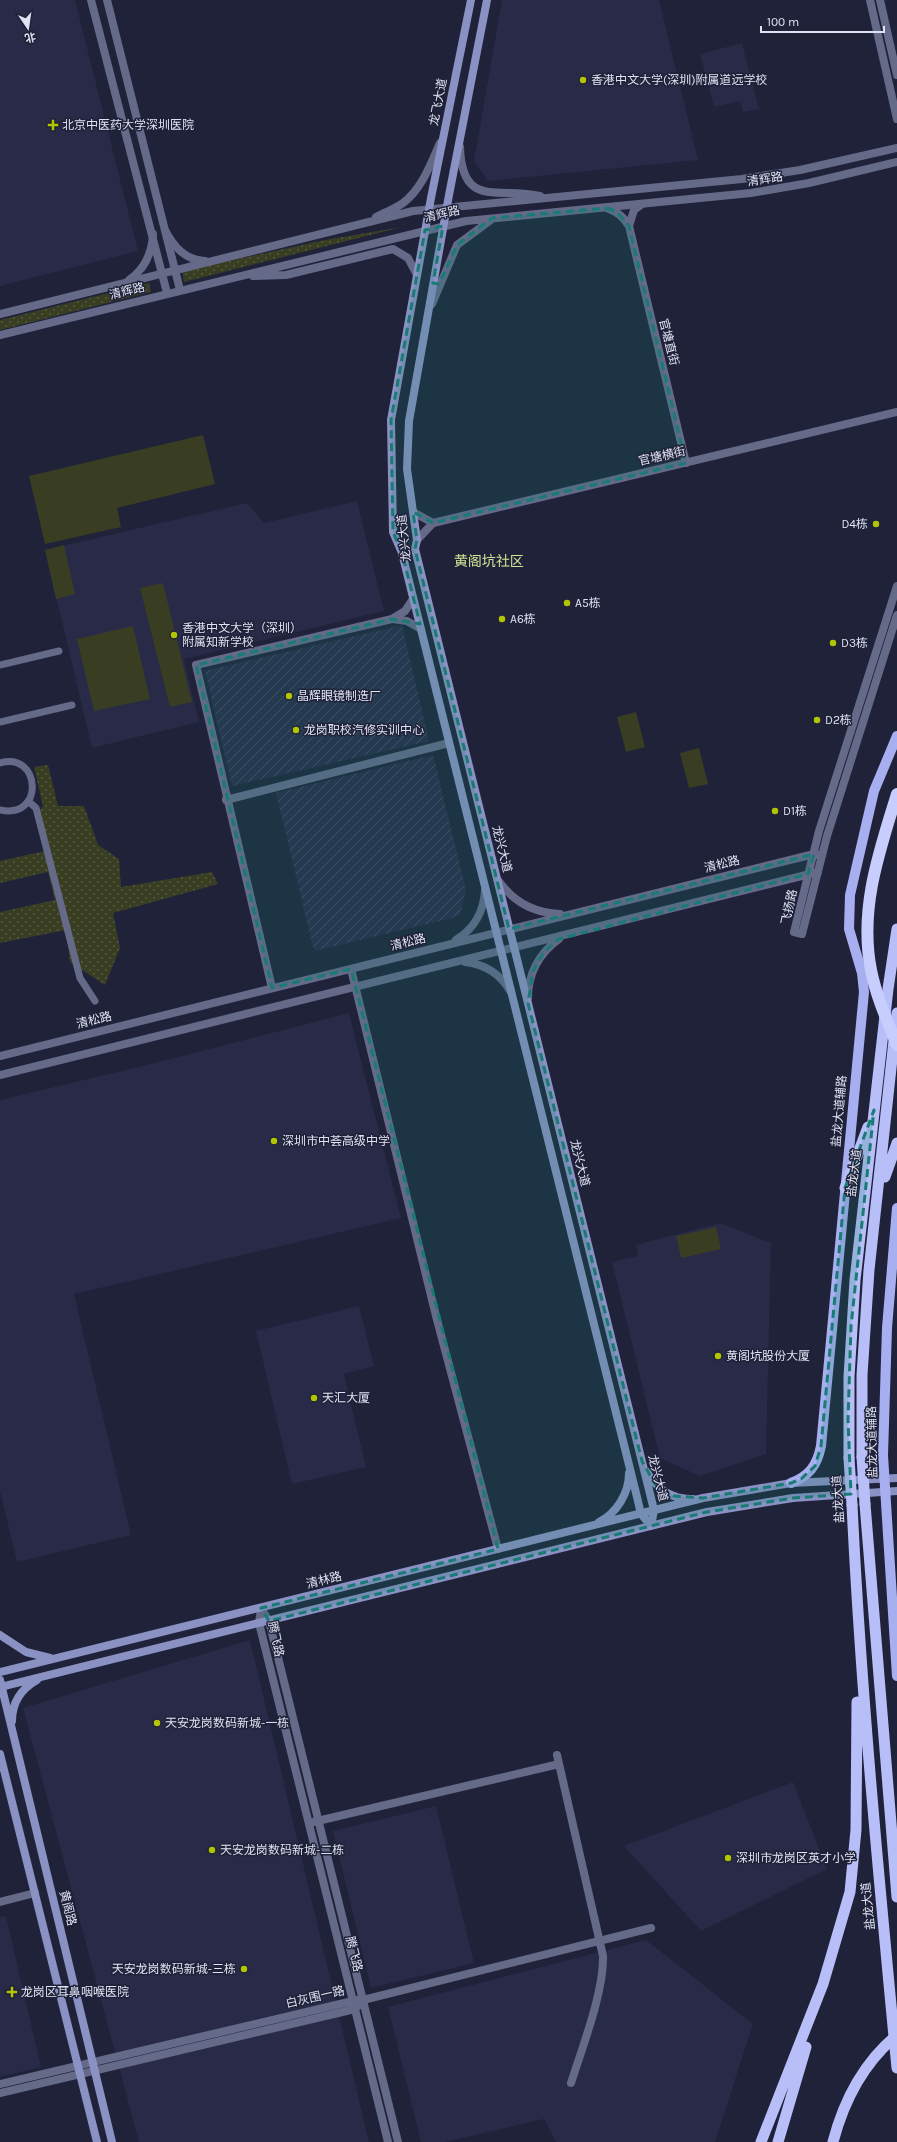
<svg xmlns="http://www.w3.org/2000/svg" width="897" height="2142" viewBox="0 0 897 2142" font-family="Karla,'Noto Sans SC',sans-serif">
<style>
.built{fill:#282a48}
.industrial{fill:url(#industrial-furrows)}
.green{fill:#393e23}
.garden{fill:url(#garden-dots)}
.lines{fill:none;stroke-linecap:round;stroke-linejoin:round}
.pedestrian{stroke:#656a89;stroke-width:7}
.minor{stroke:#656a89;stroke-width:8}
.tertiary{stroke:#656a89;stroke-width:8}
.secondary{stroke:#8a91c3;stroke-width:8}
.primary{stroke:#a7aff1;stroke-width:10}
.trunk{stroke:#b7bef8;stroke-width:11}
.primary-bridge{stroke:#a7aff1;stroke-width:10}
.trunk-bridge{stroke:#b7bef8;stroke-width:11}
.motorway-bridge{stroke:#c7cefe;stroke-width:12}
.marked{fill:#197b75;fill-opacity:0.2;stroke:#197b75;stroke-width:3;stroke-dasharray:8 5;stroke-linejoin:round}
.poi-dot{fill:#b1c500;stroke:#1f2239;stroke-width:1.5}
.labels{text-anchor:middle;dominant-baseline:central;stroke-width:3;stroke-linejoin:round;paint-order:stroke}
.poi-label{font-size:12px;fill:#dfe2f2;stroke:#1f2239;text-anchor:start}
.street-label{font-size:12px;fill:#dfe2f2;stroke:#1f2239}
.quarter-label{font-size:14px;fill:#d3e194;stroke:#1f2239}
</style>
<defs>
<pattern id="industrial-furrows" width="10" height="10" patternUnits="userSpaceOnUse"><rect width="10" height="10" fill="#282a48"/><path d="M-1 1l2-2M0 10L10 0M9 11l2-2" fill="none" stroke="#474963"/></pattern>
<pattern id="garden-dots" width="8" height="8" patternUnits="userSpaceOnUse"><rect width="8" height="8" fill="#393e23"/><path d="M2 2h.1M6 6h.1" fill="none" stroke="#555a43" stroke-width="1.8" stroke-linecap="round"/></pattern>
</defs>
<rect width="100%" height="100%" fill="#1f2239"/>
<path class="built" d="M0 0H75L138 251 0 286Z
M502 0H659L698 160 488 181 474 161Z
M742 43 759 109 743 112 740 101 714 107 700 54Z
M357 501 384 611 184 659 199 722 92 748 45 550 247 503 264 523Z
M349 1013 401 1218 74 1294 131 1535 17 1562 0 1491V1100L147 1065Z
M720 1223 771 1243 766 1454 700 1476 660 1458 612 1262 638 1256 636 1245Z
M359 1306 374 1366 344 1374 366 1467 292 1484 256 1331Z
M250 1640 369 2142H139L23 1708Z
M793 1782 827 1869 701 1931 624 1846Z
M436 1806 474 1963 371 1988 333 1831Z
M6 1916 41 2067 0 2077V1917Z
M646 1940 753 2024 715 2142H556L544 2119 445 2142H421L388 2007Z"/>
<path class="industrial" d="M402 625 429 741 232 786 205 671Z
M433 755 466 890 460 916 314 951 276 793Z"/>
<path class="green" d="M203 435 215 484 117 508 121 527 45 544 29 476Z
M64 545 75 594 56 599 45 550Z
M163 583 192 702 170 707 140 588Z
M133 626 150 699 94 711 77 639Z
M636 712 645 747 626 752 617 717Z
M699 748 708 784 689 788 680 753Z
M716 1227 721 1249 681 1258 676 1236Z"/>
<path class="garden" d="M402 227 184 282 182 271 325 240Z
M149 283 151 292 0 330V320Z
M48 765 58 806H84L98 845 119 859 121 887 212 872 218 884 113 913 120 948 105 985 70 962 66 930 0 943V912L55 900 48 872 0 883V861L45 851 36 816 43 806 34 767Z"/>
<g class="lines">
<path class="pedestrian" d="M0 665 59 651
M0 722 72 705
M0 763C41 751 45 820 0 810
M28 801 36 808 80 978 95 1001"/>
<path class="minor" d="M91 0 167 293
M107 0 180 290
M607 208C617 212 623 216 629 226L686 463
M629 226 634 210 642 204
M413 512 433 523 417 540
M433 523 897 412
M393 619 407 621 421 629
M226 800 449 743
M351 969 436 1316 498 1549
M272 988 196 665 392 619 405 611 413 599
M557 1755 603 1956C604 1992 582 2048 571 2083
M309 1823 559 1764
M0 1902 35 1893
M363 2000 651 1928"/>
<path class="tertiary" d="M870 0 897 119
M880 0 897 75
M460 147C462 210 499 186 540 196
M376 217C385 212 395 209 403 203 422 189 431 163 440 143
M165 230C174 247 185 260 205 261
M253 276 286 275 393 249 408 258 417 275
M129 280C145 269 152 253 153 234
M432 304 457 245 492 219
M0 314 413 211 742 179 800 170 897 148
M0 335 466 221 751 193 809 183 897 162
M897 586 819 831 794 932 802 934 827 836 897 615
M498 880C513 902 534 913 560 914
M456 940C474 929 484 911 485 890
M465 962C484 964 501 974 510 991
M528 998C528 974 539 953 559 939
M0 1056 814 854 822 856
M0 1075 818 872
M261 1608 269 1621 398 2142
M261 1608 259 1623 388 2142
M0 2084 357 2000
M0 2093 355 2009 358 2006"/>
<path class="secondary" d="M471 0 431 198 391 420 393 532 402 553 637 1497 641 1514 651 1526
M487 0 449 195 409 421 407 469 417 540 415 549 654 1510 651 1526
M647 1472C656 1489 673 1500 693 1499
M599 1522C617 1513 629 1493 629 1473
M0 1635 26 1652 50 1658
M0 1672 703 1498 791 1483 897 1478
M0 1680 112 2142
M0 1687 707 1512 793 1498 897 1491
M12 1721C12 1703 21 1689 37 1680
M0 1754 97 2142"/>
<path class="primary" d="M883 1455 887 1328 897 1208
M791 1483C809 1476 817 1466 821 1446L864 992 862 973 849 929 850 895 874 791 897 736
M886 1503 897 1676"/>
<path class="trunk" d="M885 1177 897 1143
M845 1188 868 1127
M862 1457V1375L869 1270 897 1013
M849 1458V1377L855 1280 888 989 897 929
M865 1504 897 1897
M852 1505C861 1693 879 1880 897 2068
M761 2142 823 1984 850 1892 856 1830 857 1702
M778 2142 806 2047"/>
<path class="primary-bridge" d="M883 1455 886 1503"/>
<path class="trunk-bridge" d="M862 1457 865 1504
M849 1458 852 1505
M833 2142C844 2100 863 2063 897 2035"/>
<path class="motorway-bridge" d="M897 794C879 852 859 909 871 970 876 996 887 1020 897 1045"/>
</g>
<path class="marked" d="M607 208 617 212 629 226 686 463 433 523 413 512 417 540 415 549 509 929 814 854 808 874 559 939 544 952 533 971 528 1003 642 1461 655 1484 674 1496 703 1498 791 1483 801 1479 815 1466 821 1446 845 1188 874 1110 851 1326 848 1420 851 1494 793 1498 707 1512 269 1621 261 1608 498 1549 351 969 272 988 196 665 392 619 420 624 402 553 393 532 391 420 425 230 443 226 433 283 439 284 457 245 492 218Z"/>
<g class="poi-dot">
<circle cx="583" cy="80" r="4"/>
<path d="M51 119h4v4h4v4h-4v4h-4v-4h-4v-4h4z"/>
<circle cx="876" cy="524" r="4"/>
<circle cx="567" cy="603" r="4"/>
<circle cx="502" cy="619" r="4"/>
<circle cx="174" cy="635" r="4"/>
<circle cx="833" cy="643" r="4"/>
<circle cx="289" cy="696" r="4"/>
<circle cx="817" cy="720" r="4"/>
<circle cx="296" cy="730" r="4"/>
<circle cx="775" cy="811" r="4"/>
<circle cx="274" cy="1141" r="4"/>
<circle cx="718" cy="1356" r="4"/>
<circle cx="314" cy="1398" r="4"/>
<circle cx="157" cy="1723" r="4"/>
<circle cx="212" cy="1850" r="4"/>
<circle cx="728" cy="1858" r="4"/>
<circle cx="244" cy="1969" r="4"/>
<path d="M10 1986h4v4h4v4h-4v4h-4v-4h-4v-4h4z"/>
</g>
<g class="labels">
<g class="poi-label">
<text x="591" y="80">香港中文大学(深圳)附属道远学校</text>
<text x="62" y="125">北京中医药大学深圳医院</text>
<text x="868" y="524" text-anchor="end">D4栋</text>
<text x="575" y="603">A5栋</text>
<text x="510" y="619">A6栋</text>
<text x="182" y="628">香港中文大学（深圳）<tspan x="182" dy="14">附属知新学校</tspan></text>
<text x="841" y="643">D3栋</text>
<text x="297" y="696">晶辉眼镜制造厂</text>
<text x="825" y="720">D2栋</text>
<text x="304" y="730">龙岗职校汽修实训中心</text>
<text x="783" y="811">D1栋</text>
<text x="282" y="1141">深圳市中荟高级中学</text>
<text x="726" y="1356">黄阁坑股份大厦</text>
<text x="322" y="1398">天汇大厦</text>
<text x="165" y="1723">天安龙岗数码新城-一栋</text>
<text x="220" y="1850">天安龙岗数码新城-二栋</text>
<text x="736" y="1858">深圳市龙岗区英才小学</text>
<text x="236" y="1969" text-anchor="end">天安龙岗数码新城-三栋</text>
<text x="21" y="1992">龙岗区耳鼻咽喉医院</text>
</g>
<g class="street-label">
<text transform="translate(438 102) rotate(-79)">龙飞大道</text>
<text transform="translate(765 179) rotate(-9)">清辉路</text>
<text transform="translate(442 214) rotate(-13)">清辉路</text>
<text transform="translate(127 291) rotate(-14)">清辉路</text>
<text transform="translate(669 342) rotate(76)">官塘直街</text>
<text transform="translate(662 456) rotate(-13)">官塘横街</text>
<text transform="translate(404 538) rotate(-96)">龙兴大道</text>
<text transform="translate(502 849) rotate(76)">龙兴大道</text>
<text transform="translate(722 864) rotate(-14)">清松路</text>
<text transform="translate(789 907) rotate(-78)">飞扬路</text>
<text transform="translate(408 942) rotate(-14)">清松路</text>
<text transform="translate(94 1020) rotate(-14)">清松路</text>
<text transform="translate(839 1111) rotate(-85)">盐龙大道辅路</text>
<text transform="translate(580 1163) rotate(76)">龙兴大道</text>
<text transform="translate(854 1173) rotate(-83)">盐龙大道</text>
<text transform="translate(872 1442) rotate(-91)">盐龙大道辅路</text>
<text transform="translate(658 1478) rotate(76)">龙兴大道</text>
<text transform="translate(838 1499) rotate(-94)">盐龙大道</text>
<text transform="translate(324 1580) rotate(-14)">清林路</text>
<text transform="translate(276 1639) rotate(78)">腾飞路</text>
<text transform="translate(868 1906) rotate(-96)">盐龙大道</text>
<text transform="translate(68 1908) rotate(76)">黄阁路</text>
<text transform="translate(354 1954) rotate(76)">腾飞路</text>
<text transform="translate(315 1997) rotate(-13)">白灰围一路</text>
</g>
<g class="quarter-label">
<text x="489" y="561">黄阁坑社区</text>
</g>
</g>
<g transform="translate(28 28) rotate(167)" stroke="#1f2239" stroke-width="3" paint-order="stroke">
<path d="M0-3L7 15L0 10L-7 15Z" fill="#dfe2f2"/>
<text y="-6" font-size="11" font-weight="bold" text-anchor="middle" fill="#dfe2f2">北</text>
</g>
<path d="M761 26v6h123v-6" fill="none" stroke="#dfe2f2" stroke-width="2"/>
<text x="767" y="26" font-size="12" fill="#dfe2f2" stroke="#1f2239" stroke-width="3" paint-order="stroke">100 m</text>
</svg>
